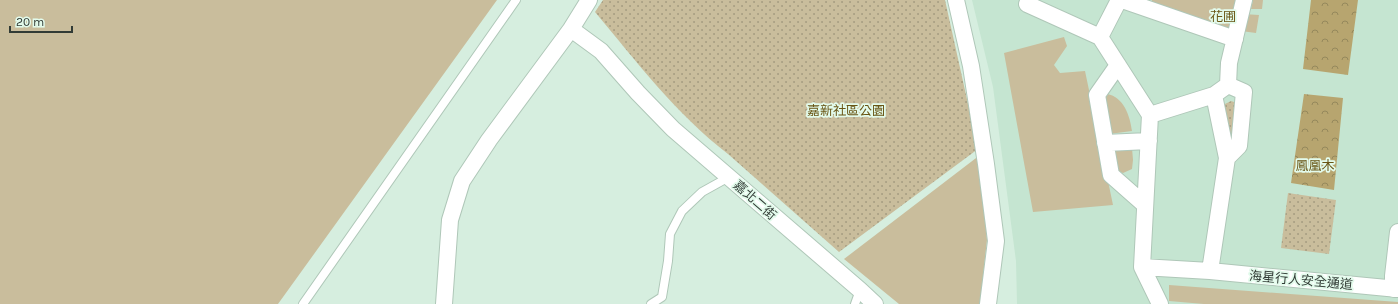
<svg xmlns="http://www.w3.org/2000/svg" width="1398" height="304" viewBox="0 0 1398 304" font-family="Karla,'Noto Sans TC',sans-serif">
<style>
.built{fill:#c5e5d1}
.green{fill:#c9bd9c}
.forest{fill:url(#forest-crowns)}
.park{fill:url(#park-dots)}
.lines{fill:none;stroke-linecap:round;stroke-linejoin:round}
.service-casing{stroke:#afc7b8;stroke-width:10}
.minor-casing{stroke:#afc7b8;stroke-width:18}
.service{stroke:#fff;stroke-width:8}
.minor{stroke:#fff;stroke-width:16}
.labels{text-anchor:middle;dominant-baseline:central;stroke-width:3.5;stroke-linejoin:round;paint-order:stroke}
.park-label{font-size:13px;fill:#695514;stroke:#e3fbec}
.street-label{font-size:13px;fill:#313b35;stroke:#e3fbec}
</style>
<defs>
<pattern id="forest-crowns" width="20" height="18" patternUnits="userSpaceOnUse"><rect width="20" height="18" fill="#b7a56f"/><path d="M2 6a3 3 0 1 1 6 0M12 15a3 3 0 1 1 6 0" fill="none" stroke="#95885c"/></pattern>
<pattern id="park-dots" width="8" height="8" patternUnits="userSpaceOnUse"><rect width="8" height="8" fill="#c9bd9c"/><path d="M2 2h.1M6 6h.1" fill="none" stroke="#a49b80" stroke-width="1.8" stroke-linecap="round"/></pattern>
</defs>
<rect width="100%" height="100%" fill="#d6eedf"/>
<path class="built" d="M972 0H1398V304H1017L1016 261 993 87Z"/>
<path class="green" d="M0 0H497L278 304H0Z
M1152 0H1244L1235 37 1151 10Z
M1253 0H1263L1262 9H1251Z
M1243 14 1259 15 1256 33 1241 31Z
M1064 37 1067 46 1054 65 1060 73 1085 71 1113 205 1033 212 1004 53Z
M1107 94C1124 97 1130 116 1132 131L1109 134 1104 98Z
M1111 148H1132L1133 160 1132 169 1123 173 1116 170Z
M980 155 987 240 980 304H899L844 259Z
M1169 285 1398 302V304H1204L1169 301Z"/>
<path class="forest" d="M1311 0H1358L1348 75 1303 69Z
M1304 94 1343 98 1334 190 1291 183Z"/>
<path class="park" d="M603 0H945L978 149 839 252 728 154C676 114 636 61 595 12Z
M1231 101 1240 104 1234 143 1228 140 1222 113 1225 104Z
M1288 193 1336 200 1329 254 1281 248Z"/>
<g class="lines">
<defs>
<path id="service" d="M303 304 516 0
M651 304 662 297 668 261 670 234 682 211 702 192 729 177
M855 304 860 290"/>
<path id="minor" d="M956 0 971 66 986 164 996 241 988 304
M1029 0 1027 4 1100 37 1150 115 1142 267 1160 304
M1122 0 1235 39
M571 29 589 0
M1100 37 1119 0
M1118 65 1097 95 1111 175 1145 205
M1214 95 1227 158 1239 146 1244 92 1228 85
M1150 115 1214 95 1228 85 1229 63 1244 0
M1105 143 1149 141
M1142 267 1210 271 1398 289
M1210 271 1227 158
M1393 289V276L1398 232
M444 304 450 220 462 181 489 140 571 29 601 51 638 93 673 129 860 290 875 304"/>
</defs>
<use href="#service" class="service-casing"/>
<use href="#minor" class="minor-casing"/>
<use href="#service" class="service"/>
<use href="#minor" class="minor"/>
</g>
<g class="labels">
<g class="park-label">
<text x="1223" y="16">花圃</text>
<text x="846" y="110">嘉新社區公園</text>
<text x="1315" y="165">鳳凰木</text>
</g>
<g class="street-label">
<text transform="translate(755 200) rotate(41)">嘉北二街</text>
<text transform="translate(1301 280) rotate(5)">海星行人安全通道</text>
</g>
</g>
<path d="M10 26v6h62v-6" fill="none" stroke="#313b35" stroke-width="2"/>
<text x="16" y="26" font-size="12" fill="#313b35" stroke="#e3fbec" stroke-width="3" paint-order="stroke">20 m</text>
</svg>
